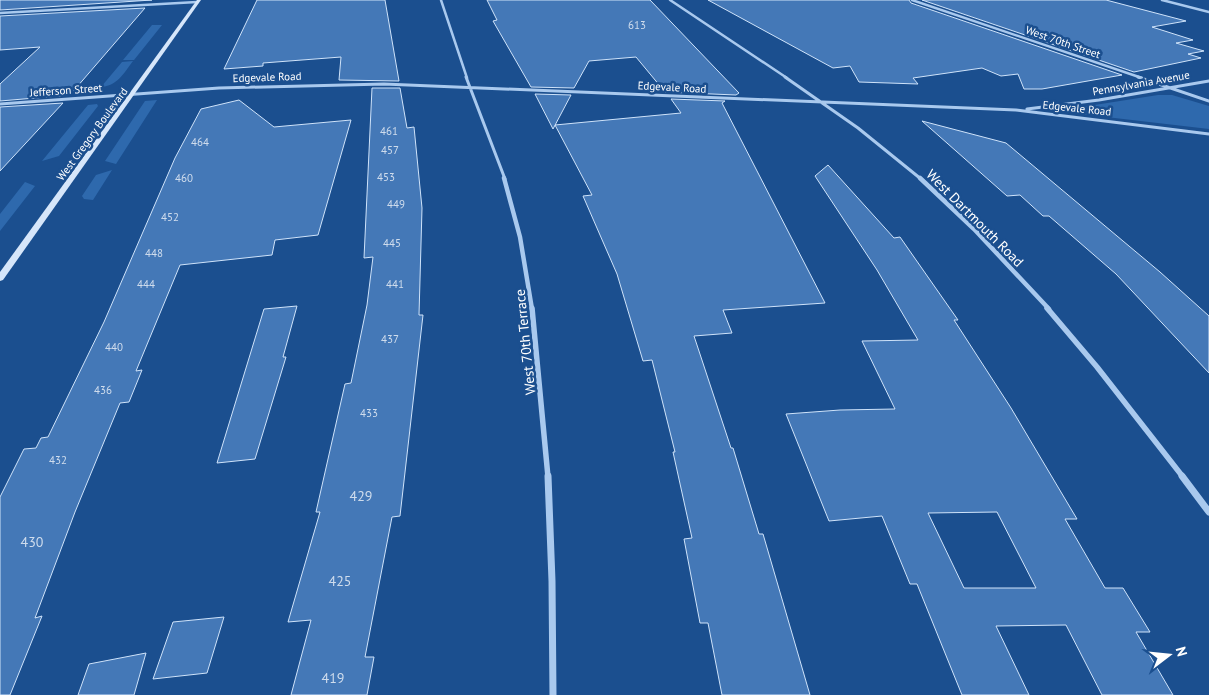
<svg xmlns="http://www.w3.org/2000/svg" width="1209" height="695" viewBox="0 0 1209 695" font-family="'PT Sans',sans-serif">
<style>
.green{fill:#2e69ad}
.building{fill:#4478b7;stroke:#cfe3fa;fill-rule:evenodd}
.lines{fill:none;stroke-linecap:round;stroke-linejoin:round}
.street-far4{stroke:#a9c9ee;stroke-width:2.5}
.street-far3{stroke:#a9c9ee;stroke-width:3}
.street-far2{stroke:#a9c9ee;stroke-width:4.5}
.street-far1{stroke:#a9c9ee;stroke-width:5.5}
.street{stroke:#a9c9ee;stroke-width:7}
.secondary{fill:#d6e6fa;fill-rule:evenodd}
.labels{text-anchor:middle;dominant-baseline:central;stroke-width:5;stroke-linejoin:round;paint-order:stroke}
.number-label{font-size:11px;fill:#d0dded}
.far-street-label{font-size:11px;fill:#fff;stroke:#1b4f8f}
.street-label{font-size:14px;fill:#fff;stroke:#1b4f8f}
.near-number-label{font-size:14px;fill:#d0dded}
</style>
<rect width="100%" height="100%" fill="#1b4f8f"/>
<path class="green" d="M152 25H162L134 60H123Z
M133 61C124 73 117 86 101 87L122 62Z
M1158 95H1172L1209 106V129L1072 113 1063 110Z
M157 100 116 164 105 161 145 101Z
M97 104 98 106 59 156 42 161 88 105Z
M112 170 93 200 84 199 82 196 96 175Z
M25 182 35 186 0 231V214Z"/>
<path class="building" d="M0 0H152L0 10Z
M257 0H385L399 81 339 80 341 57 263 63V66L224 69Z
M487 0H650L739 93 736 95 665 92 636 57 589 61 574 88 531 87 493 21 497 20Z
M708 0H909L911 3 1122 75 1042 89H1024L1018 74 1001 76 982 68 913 78 918 84 859 82 850 66 833 68Z
M922 0H1106L1186 21 1152 27 1193 40 1176 43 1204 51 1188 54 1201 58 1134 72Z
M145 8 70 95 0 101V84L40 47 0 50V16Z
M372 88H400L407 128 414 127 422 208 419 315H423L400 516 392 517 365 657H374L367 695H291L311 620 288 622 320 512H316L345 384 351 383 367 305 373 257 364 258Z
M535 94 571 95 553 129Z
M671 99 725 101 722 103 825 303 723 310 732 333 694 336 731 448H733L759 534H763L810 695H722L708 623H700L684 539 692 538 673 452H675L652 360 643 361 617 274 583 196 592 195 555 125 681 113Z
M239 100 274 127 351 120 318 235 275 240 272 255 180 265 136 371 142 370 129 402 120 403 75 512 35 618 42 616 10 695H0V497L24 449 36 448 41 438 48 437 104 322 175 158 201 109Z
M63 103 0 171V107Z
M922 121 1006 143 1160 272 1209 316V373L1116 274 1049 216H1043L1020 195 1007 196Z
M828 165 894 238 900 237 958 320H954L1011 408 1077 519H1065L1105 588H1123L1150 632H1136L1173 695H1102L1066 625 996 626 1029 695H962L917 584H910L882 516 829 521 786 414 840 410 895 409 862 341 918 340 877 270 815 176ZM997 512 1036 588H964L928 513Z
M297 306 283 357H286L255 459 217 463 264 309Z
M224 617 207 673 153 679 173 622Z
M146 653 134 695H78L89 664Z"/>
<g class="lines">
<path class="street-far4" d="M441 0 467 78
M670 0 787 78
M912 0 1142 78
M1162 0 1209 12
M0 13 197 2"/>
<path class="street-far3" d="M466 77 505 179
M785 77 858 128 921 179
M1138 77 1209 101
M0 104 219 88 384 84 1016 110 1209 134
M1027 109 1099 100 1209 81"/>
<path class="street-far2" d="M504 178 520 237 532 309
M920 178 974 229 1049 309"/>
<path class="street-far1" d="M532 308 548 477
M1047 308 1097 367 1183 477"/>
<path class="street" d="M548 476 552 581 553 695
M1182 476 1209 512"/>
<path class="secondary" d="M197 0H201L3 280 0 281V272Z"/>
</g>
<g class="labels">
<g class="number-label">
<text x="637" y="25">613</text>
<text x="389" y="131">461</text>
<text x="200" y="142">464</text>
<text x="390" y="150">457</text>
<text x="386" y="177">453</text>
<text x="184" y="178">460</text>
<text x="396" y="204">449</text>
<text x="170" y="217">452</text>
<text x="392" y="243">445</text>
<text x="154" y="253">448</text>
<text x="146" y="284">444</text>
<text x="395" y="284">441</text>
<text x="390" y="339">437</text>
<text x="114" y="347">440</text>
<text x="103" y="390">436</text>
<text x="369" y="413">433</text>
<text x="58" y="460">432</text>
</g>
<g class="far-street-label">
<text transform="translate(1063 42) rotate(19)">West 70th Street</text>
<text transform="translate(267 77) rotate(-2)">Edgevale Road</text>
<text transform="translate(1141 83) rotate(-10)">Pennsylvania Avenue</text>
<text transform="translate(672 87) rotate(3)">Edgevale Road</text>
<text transform="translate(66 90) rotate(-4)">Jefferson Street</text>
<text transform="translate(1077 108) rotate(6)">Edgevale Road</text>
<text transform="translate(92 134) rotate(-54)">West Gregory Boulevard</text>
</g>
<g class="street-label">
<text transform="translate(975 218) rotate(45)">West Dartmouth Road</text>
<text transform="translate(525 342) rotate(-96)">West 70th Terrace</text>
</g>
<g class="near-number-label">
<text x="361" y="496">429</text>
<text x="32" y="542">430</text>
<text x="340" y="581">425</text>
<text x="333" y="678">419</text>
</g>
</g>
<g transform="translate(1169 655) rotate(74)" stroke="#1b4f8f" stroke-width="4" paint-order="stroke">
<path d="M0-4L9 19L0 12L-9 19Z" fill="#ffffff"/>
<text y="-8" font-size="14" font-weight="bold" text-anchor="middle" fill="#ffffff">N</text>
</g>
</svg>
